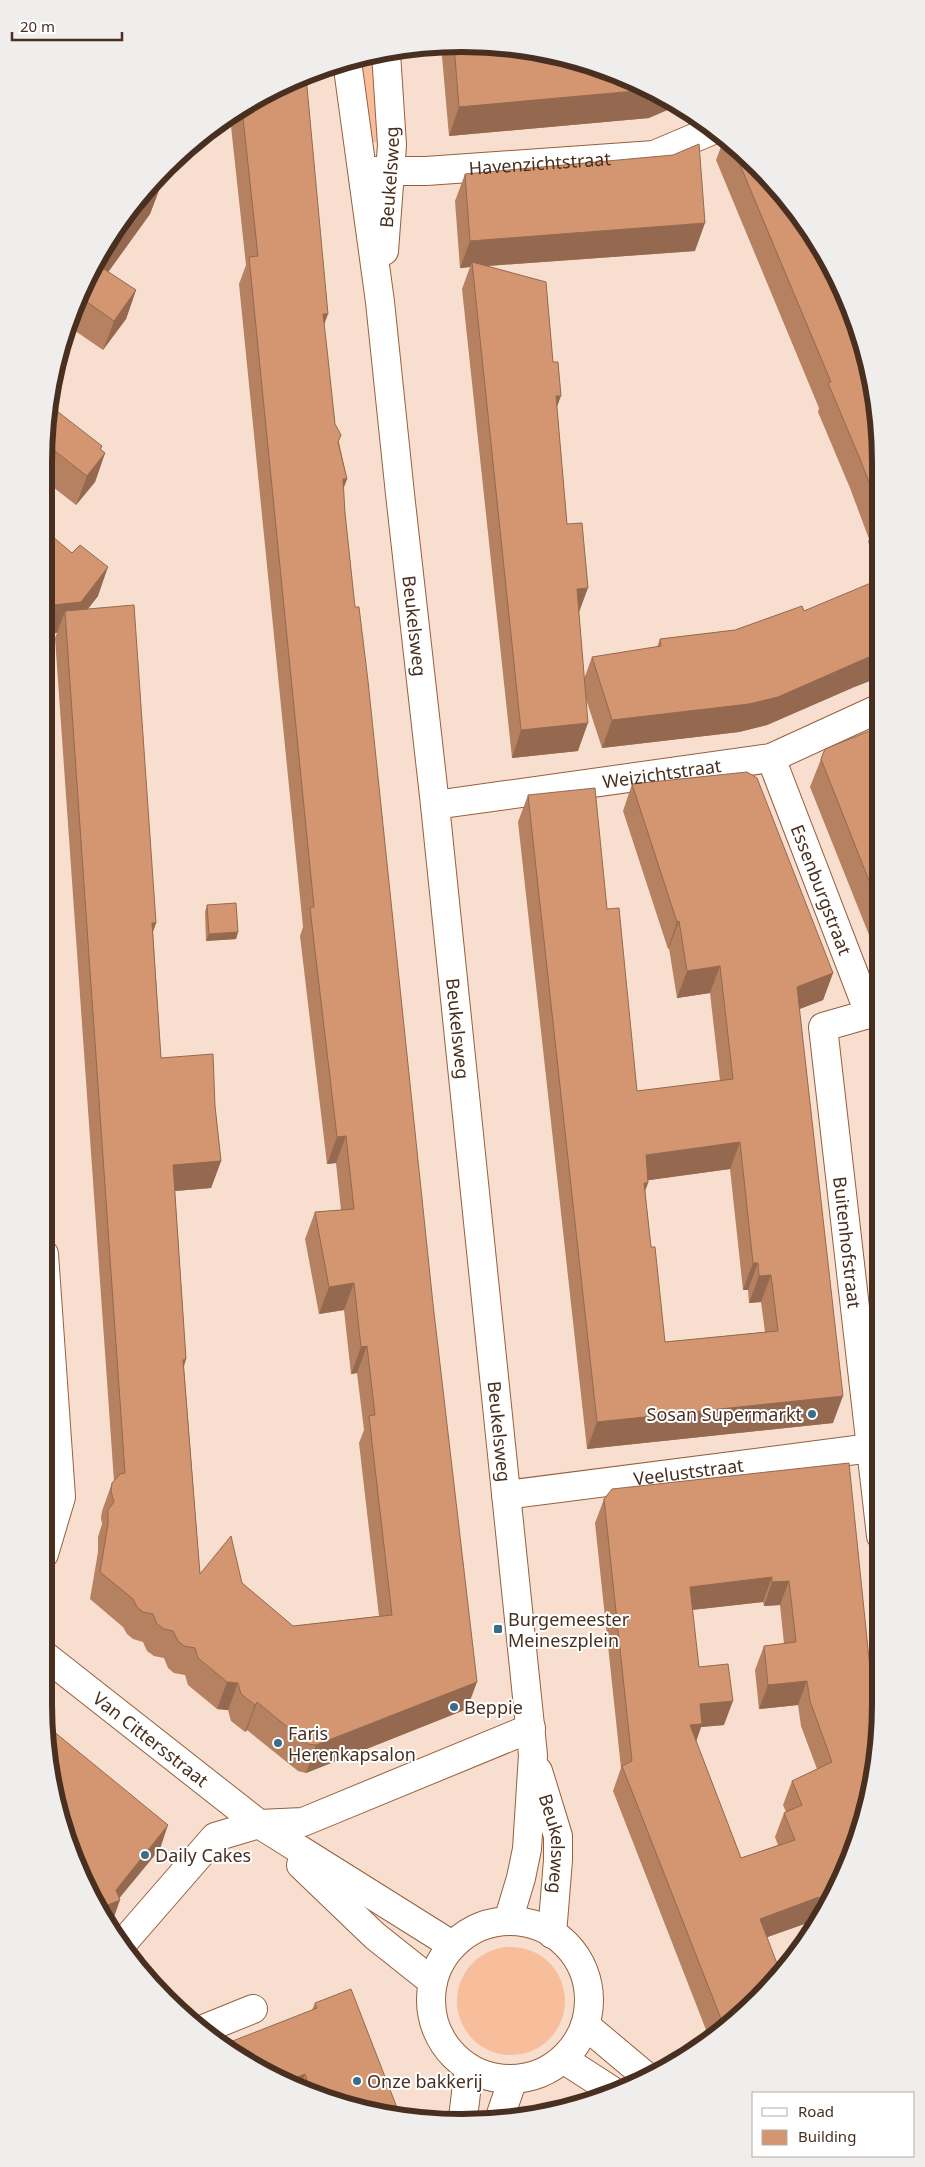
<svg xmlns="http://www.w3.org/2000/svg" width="925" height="2167" viewBox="0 0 925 2167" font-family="'Noto Sans',sans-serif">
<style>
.green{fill:#f8be9b}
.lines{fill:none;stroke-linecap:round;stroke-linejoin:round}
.street-casing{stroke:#975f3b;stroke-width:30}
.secondary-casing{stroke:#975f3b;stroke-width:30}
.street{stroke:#fff;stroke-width:28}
.secondary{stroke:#fff;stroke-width:28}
.wall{fill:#b58161;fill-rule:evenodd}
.shaded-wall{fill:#94694f}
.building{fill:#d39671;stroke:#94694f;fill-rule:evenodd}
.poi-dot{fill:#386e8a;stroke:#fff;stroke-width:2}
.labels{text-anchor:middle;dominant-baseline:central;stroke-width:4;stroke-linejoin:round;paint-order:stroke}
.street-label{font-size:18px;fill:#482f20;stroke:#fff}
.poi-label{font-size:18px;fill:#482f20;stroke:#fff;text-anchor:start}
.rim{fill:none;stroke:#482f20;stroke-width:6}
</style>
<rect width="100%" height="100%" fill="#f8dece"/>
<path class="green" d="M376 54 383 142H369L362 57Z
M457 2001a54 54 0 1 1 108 0a54 54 0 1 1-108 0Z"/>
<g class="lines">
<defs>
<g id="street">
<path id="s1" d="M368 171H426L654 155 713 130"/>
<path id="s2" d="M771 758 869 1013"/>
<path id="s3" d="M435 805 771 758 878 709"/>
<path id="s4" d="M879 1011 823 1027 881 1536"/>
<path d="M44 1254 61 1497 44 1554"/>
<path id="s5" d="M506 1495 871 1448"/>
<path d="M122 1944 215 1837 259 1824 303 1822 531 1728"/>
<path d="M206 2028 253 2009"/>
<path d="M500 2117 513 2079"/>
<path d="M463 2118 469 2068"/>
</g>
<g id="secondary">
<path id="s6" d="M347 61 380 302 400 494 435 805 533 1755 527 1849 521 1878 508 1921"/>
<path id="s7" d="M384 251 392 145 386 53"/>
<path id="s8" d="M44 1655 259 1824 452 1945"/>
<path id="s9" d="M538 1771 558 1836V1860L552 1934"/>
<path d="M301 1865 375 1936 433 1982"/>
<circle cx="510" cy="2000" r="79"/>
<path d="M585 2025 647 2077"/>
<path d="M563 2059 611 2090"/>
</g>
</defs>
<use href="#street" class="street-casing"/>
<use href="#secondary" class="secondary-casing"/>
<use href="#street" class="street"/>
<use href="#secondary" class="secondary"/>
</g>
<path class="wall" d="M441 45 517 47 649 118 449 136Z
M277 87 324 324 335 424 347 479 343 489 345 513 467 1709 306 1773 298 1771 247 1730 245 1732 231 1721 228 1710 217 1709 188 1685 185 1675 174 1673 168 1668 164 1658 154 1656 147 1651 143 1642 133 1639 127 1634 123 1627 90 1599 98 1552V1537L102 1524 101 1518 102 1511 112 1483 114 1481 55 638 57 633 44 545 98 596 88 609 156 923 153 932 161 1058 215 1106 221 1161 211 1188 175 1191 186 1359 184 1367 200 1574 242 1583 293 1626 379 1616 359 1443 364 1430 357 1373 351 1374 344 1310 319 1314 305 1239 315 1212 341 1210 336 1163 327 1164 300 936 303 927 239 284 246 265 230 117Z
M724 139 778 187 878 408V566L868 542 869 539 850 488 818 412 819 408 716 160Z
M465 174 695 251 487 266 553 362 567 524 579 614 584 679 592 657 657 647 660 639 735 630 804 611 852 688 767 725 739 732 602 748 586 699 578 751 512 758 462 289 470 267 460 268 455 201Z
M161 185 150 214 108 272 136 290 126 319 103 350 68 326 66 328 100 253Z
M53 408 105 453 95 482 76 505 44 480V462Z
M879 727V960L810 787 821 759Z
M632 784 833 973 823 1000 799 1009 833 1423 587 1449 518 822 528 795 607 909 637 1091 720 1081 710 993 677 998 669 948 668 949 623 811ZM730 1169 743 1290H748L749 1303 761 1302 765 1332 665 1342 651 1247 645 1190 648 1183V1180Z
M207 905 238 932 236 939 206 941 205 912Z
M880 1135V1206L871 1184 870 1155 876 1137Z
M849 1463 859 1839 812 1927 810 1922 767 1937 739 2019 710 2040 613 1791 621 1768 595 1523 604 1499ZM763 1602 764 1606 780 1605 784 1644 764 1646 755 1670 759 1709 798 1705 801 1726 817 1769 792 1781 783 1805 786 1812 784 1813 775 1837 778 1845 741 1858 696 1741 701 1727 724 1725 699 1667 692 1610Z
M315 2003 401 2118 328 2101 253 2067 312 2010Z"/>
<path class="shaded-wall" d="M646 90 677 106 649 118 449 136 459 107Z
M161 185 150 214 91 296 101 267Z
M705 223 695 251 473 267 472 262 470 267 460 268 470 241Z
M136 290 126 319 103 350 114 321Z
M323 314H328L318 342Z
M556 396H561L551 423Z
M102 446 95 466 105 453 95 482 76 505 87 476 100 449Z
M343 479H347L337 506Z
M108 567 98 596 70 631 65 611 57 633 44 634V606Z
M588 588 578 615 577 589Z
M878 653V678L852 688 767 725 739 732 602 748 612 720 862 660Z
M588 723 578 751 512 758 521 730Z
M679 921 669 948 668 949 677 922Z
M152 923H156L146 950Z
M238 932 236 939 206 941 209 934Z
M720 966 710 993 677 998 687 971Z
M833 973 823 1000 787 1014 797 987Z
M346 1136 336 1163 327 1164 337 1137Z
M740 1142 730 1169 636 1182 646 1155Z
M221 1161 211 1188 163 1192 173 1165Z
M644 1183H648L638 1210Z
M753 1263H758L748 1290H743Z
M771 1275 761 1302 749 1303 759 1276Z
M354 1283 344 1310 319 1314 329 1287Z
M367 1346 357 1373 351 1374 361 1347Z
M186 1359 176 1387 183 1360Z
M843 1396 833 1423 587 1449 597 1422Z
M772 1577 763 1602 681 1611 690 1587Z
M789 1581 780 1605 764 1606 772 1582Z
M807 1681 798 1705 759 1709 768 1685Z
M227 1682 238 1683 228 1710 217 1709Z
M477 1682 467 1709 306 1773 316 1745Z
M733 1701 724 1725 701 1727 694 1748 690 1725 700 1704Z
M257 1702 247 1730 245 1732 255 1705Z
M168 1825 160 1849 117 1901 120 1900 112 1923 108 1925 100 1914 98 1909 116 1890Z
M819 1897 810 1922 751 1943 760 1919Z
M305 2074 300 2088 286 2082Z"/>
<path class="building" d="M454 45 517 47 597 66 646 90 459 107Z
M306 76 328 314H323L327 349 335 424 341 435 338 442 347 479H343L345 513 355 607H359L368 681 433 1304 477 1682 316 1745 308 1744 257 1702 255 1705 241 1694 238 1683 227 1682 198 1658 195 1648 184 1646 178 1641 173 1631 164 1629 157 1624 153 1614 143 1612 137 1607 133 1599 100 1572 108 1524V1510L114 1502 111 1491 112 1483 120 1474 125 1473 65 611 134 605 156 923H152L161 1058 213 1054 215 1106 221 1161 173 1165 186 1359 183 1360 200 1574 231 1536 242 1583 293 1626 392 1615 369 1416 375 1415 367 1346 361 1347 354 1283 329 1287 315 1212 354 1209 346 1136 337 1137 310 908 314 907 249 257 258 256 242 109 277 87Z
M699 144 705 223 470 241 465 174 673 155Z
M733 148 778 187 838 278 878 408V505L860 459 828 383 831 382Z
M154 180 161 185 101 267 136 290 114 321 80 297 100 253 147 187Z
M472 262 546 282 553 362H558L561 396H556L567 524 582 523 588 588 577 589 588 723 521 730Z
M53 408 102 446 100 449 105 453 87 476 47 445Z
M53 537 72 553 80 545 108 567 81 602 44 606V545L45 546Z
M878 580V653L778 697 749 704 612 720 592 657 661 646 660 639 735 630 802 606 804 611Z
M879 727V906L821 759 825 749Z
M747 772 757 778 833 973 797 987 843 1396 597 1422 528 795 595 788 607 909 619 908 637 1091 733 1079 720 966 687 971 679 921 677 922 632 784ZM740 1142 753 1263H758L759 1276 771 1275 778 1331 665 1342 655 1247H651L644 1183H648L646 1155Z
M236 903 238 932 209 934 207 905Z
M880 1135V1170L878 1166 876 1137Z
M849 1463 872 1688 881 1709 859 1839 823 1907 819 1897 760 1919 781 1974 739 2019 725 2029 622 1766 632 1761 604 1499 612 1489ZM772 1577V1582L789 1581 796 1642 764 1646 768 1685 807 1681 810 1701 832 1762 792 1781 802 1805 784 1813 795 1840 741 1858 690 1725 702 1724 700 1704 733 1701 728 1664 699 1667 690 1587Z
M47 1726 168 1825 116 1890 120 1900 98 1909 66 1839Z
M351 1989 401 2118 328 2101 312 2094 305 2074 286 2082 253 2067 225 2044 317 2008 315 2003Z"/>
<g class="poi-dot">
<circle cx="812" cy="1414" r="5"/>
<rect x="493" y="1624" width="10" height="10" rx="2.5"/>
<circle cx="454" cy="1707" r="5"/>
<circle cx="278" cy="1743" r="5"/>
<circle cx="145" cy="1855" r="5"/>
<circle cx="357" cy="2081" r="5"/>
</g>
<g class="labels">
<g class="street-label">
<text stroke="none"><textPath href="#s1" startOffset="172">Havenzichtstraat</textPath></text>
<text stroke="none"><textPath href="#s7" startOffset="74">Beukelsweg</textPath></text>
<text stroke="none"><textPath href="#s6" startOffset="569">Beukelsweg</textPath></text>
<text stroke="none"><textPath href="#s3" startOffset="229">Weizichtstraat</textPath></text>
<text stroke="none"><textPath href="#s2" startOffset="141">Essenburgstraat</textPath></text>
<text stroke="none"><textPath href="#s6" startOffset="974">Beukelsweg</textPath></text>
<text stroke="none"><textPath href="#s4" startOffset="275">Buitenhofstraat</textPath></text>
<text stroke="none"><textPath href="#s6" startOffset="1379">Beukelsweg</textPath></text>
<text stroke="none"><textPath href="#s5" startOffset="184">Veeluststraat</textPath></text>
<text stroke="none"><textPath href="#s8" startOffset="136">Van Cittersstraat</textPath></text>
<text stroke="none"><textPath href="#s9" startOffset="75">Beukelsweg</textPath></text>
</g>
<g class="poi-label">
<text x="802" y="1414" text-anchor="end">Sosan Supermarkt</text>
<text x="508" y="1619">Burgemeester<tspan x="508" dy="21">Meineszplein</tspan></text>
<text x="464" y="1707">Beppie</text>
<text x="288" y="1733">Faris<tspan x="288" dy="21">Herenkapsalon</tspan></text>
<text x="155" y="1855">Daily Cakes</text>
<text x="367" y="2081">Onze bakkerij</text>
</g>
</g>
<path d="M0 0H925V2167H0ZM462 52H462A410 410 0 0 1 872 462V1704A410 410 0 0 1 462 2114H462A410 410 0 0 1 52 1704V462A410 410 0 0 1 462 52Z" fill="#f0eeed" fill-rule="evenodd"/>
<path class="rim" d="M462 52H462A410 410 0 0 1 872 462V1704A410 410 0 0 1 462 2114H462A410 410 0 0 1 52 1704V462A410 410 0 0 1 462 52Z"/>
<rect x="752" y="2092" width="162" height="65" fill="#ffffff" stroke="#b6aca6"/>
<rect x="762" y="2108" width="25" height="8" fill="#ffffff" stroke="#b6aca6"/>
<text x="798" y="2117" font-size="15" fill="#482f20">Road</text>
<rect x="762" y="2130" width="25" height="15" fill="#d39671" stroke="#b6aca6"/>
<text x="798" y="2142" font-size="15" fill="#482f20">Building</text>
<path d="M12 32v8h110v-8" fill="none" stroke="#482f20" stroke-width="2.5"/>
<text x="20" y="32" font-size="15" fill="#482f20" stroke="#ffffff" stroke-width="4" paint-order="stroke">20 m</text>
</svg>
